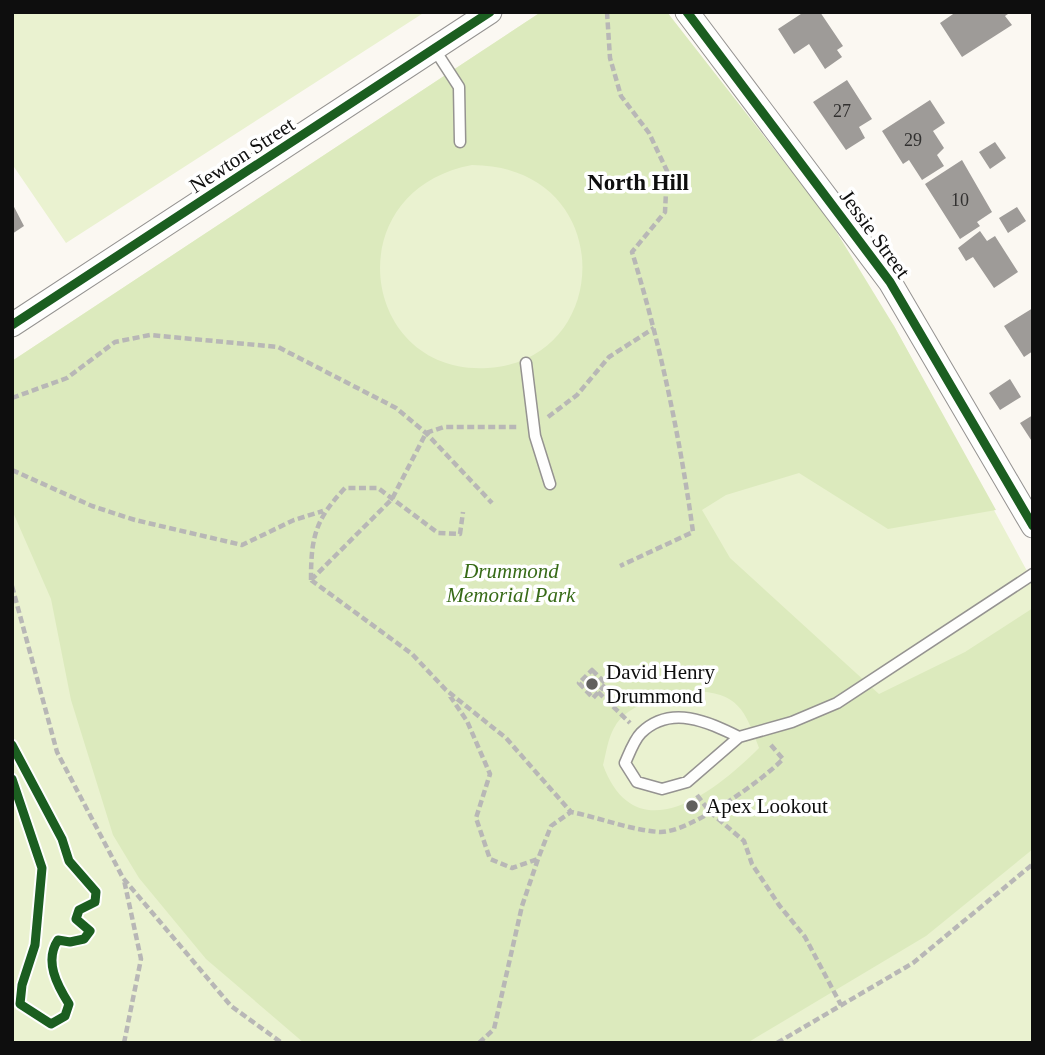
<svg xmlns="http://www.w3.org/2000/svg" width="1045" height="1055" viewBox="0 0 1045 1055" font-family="'Times New Roman',serif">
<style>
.green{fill:#eaf2d0}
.forest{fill:#dceabd;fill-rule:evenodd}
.building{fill:#9e9b98}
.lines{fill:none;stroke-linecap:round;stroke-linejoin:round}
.service-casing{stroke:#959391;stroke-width:13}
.minor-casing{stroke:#959391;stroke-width:25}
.path{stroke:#b8b7b6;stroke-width:4.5;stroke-dasharray:7 3.5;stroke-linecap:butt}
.service{stroke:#fefefd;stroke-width:10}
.minor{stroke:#fefefd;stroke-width:23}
.cycleway-casing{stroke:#fff;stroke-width:13}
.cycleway{stroke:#1b5e20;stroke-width:9}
.poi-dot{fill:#61605e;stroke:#fff;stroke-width:2.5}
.labels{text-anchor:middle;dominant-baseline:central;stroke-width:7;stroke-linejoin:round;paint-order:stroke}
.number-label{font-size:18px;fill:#323130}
.street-label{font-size:21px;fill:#0e0e0e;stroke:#fff}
.park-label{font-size:21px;font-style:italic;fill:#386b18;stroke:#fff}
.poi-label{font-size:21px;fill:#0e0e0e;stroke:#fff;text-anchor:start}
.neighbourhood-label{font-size:23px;font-weight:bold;fill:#0e0e0e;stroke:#fff}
</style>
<rect width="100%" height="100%" fill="#fbf8f2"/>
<path class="green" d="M12 12H425L66 243 12 164Z
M541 12H667L894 326 1033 582V1043H12V361Z"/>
<path class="forest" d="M541 12H667L828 218 894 326 996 510 888 529 799 473 726 495 702 510 730 558 879 694 965 652 1033 608V849L926 936 747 1043H304L206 959 139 878 113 835 71 700 51 599 12 510V361ZM472 165C618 166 615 360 488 368 360 376 335 191 472 165ZM693 691C738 692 745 710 759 748 715 792 636 854 603 765 606 754 608 738 614 728 628 702 667 695 693 691Z"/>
<path class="building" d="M804 12H820L843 46 837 50 842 57 825 69 809 44 794 54 778 29Z
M956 12H1011L1005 16 1012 25 962 57 940 23Z
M847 80 872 119 859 127 865 138 846 150 813 102Z
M930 100 945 123 933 131 944 148 937 155 944 166 922 180 909 160 903 164 882 131Z
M995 142 1006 158 990 169 979 152Z
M962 160 992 212 977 222 980 226 960 239 925 184Z
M12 203 24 226 12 234Z
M1017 207 1026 221 1008 233 999 218Z
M980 231 987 241 995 236 1018 272 994 288 973 257 966 261 958 248Z
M1033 308V351L1024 357 1004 326Z
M1010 379 1021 397 1000 410 989 393Z
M1033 415V443L1020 423Z"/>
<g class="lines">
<defs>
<path id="service" d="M435 50 459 87 460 142
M526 363 535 436 550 484
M739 737C708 722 671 704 641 733 634 740 629 754 625 763L637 782 662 789 687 782 739 737 792 722 837 703 1033 574"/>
<path id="minor" d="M687 12 890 282 1033 526
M12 325 490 12"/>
</defs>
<use href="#service" class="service-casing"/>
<use href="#minor" class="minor-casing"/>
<path class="path" d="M607 12 610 58 621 96 649 133 667 171 665 212 632 252C660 343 680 437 693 532L620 566
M12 398 67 378 115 342 150 335 278 347 396 408 426 433 492 503
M548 417 577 395 609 357 654 328
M12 470 92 506 135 520 242 545 294 520 323 511
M311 580 392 499 426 433 444 427H519
M311 580 412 654 446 690 506 738 571 812
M311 580C311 537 315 520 345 488H378L438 533 460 534 463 512
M12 586 57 752 123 878 231 1006 282 1043
M592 670 606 684 593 698 579 683Z
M598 692 630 723
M450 696 467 721 490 774 476 818 490 859 512 868 538 859
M697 795 710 812 744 841 752 864 779 905 805 937 841 1005
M124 1043 141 959 124 880
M479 1043 494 1029 522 906 538 859 551 826 571 812C601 818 630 830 660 832 689 833 763 780 783 759L770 744
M777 1043 913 963 1033 864"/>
<use href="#service" class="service"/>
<use href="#minor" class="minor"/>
<defs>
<path id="cycleway" d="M687 12 890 282 1033 526
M12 325 490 12
M12 745 62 839 69 861 96 892 95 902 79 910 76 919 90 931 84 939 70 942 58 940C44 961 57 985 69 1004L65 1016 51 1024 20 1004 22 985 35 945 42 868 12 779"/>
</defs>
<use href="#cycleway" class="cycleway-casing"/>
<use href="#cycleway" class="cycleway"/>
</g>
<g class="poi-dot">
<circle cx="592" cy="684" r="7"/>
<circle cx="692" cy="806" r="7"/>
</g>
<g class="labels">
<g class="number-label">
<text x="842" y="111">27</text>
<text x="913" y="140">29</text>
<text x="960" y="200">10</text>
</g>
<g class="street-label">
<text transform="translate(242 155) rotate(-33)">Newton Street</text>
<text transform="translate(875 234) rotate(54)">Jessie Street</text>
</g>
<g class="park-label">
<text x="511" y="571">Drummond<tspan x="511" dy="24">Memorial Park</tspan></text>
</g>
<g class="poi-label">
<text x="606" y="672">David Henry<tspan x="606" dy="24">Drummond</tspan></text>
<text x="706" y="806">Apex Lookout</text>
</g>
<g class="neighbourhood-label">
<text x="638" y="182">North Hill</text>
</g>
</g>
<rect width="1045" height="1055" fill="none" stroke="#0e0e0e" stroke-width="28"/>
</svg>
